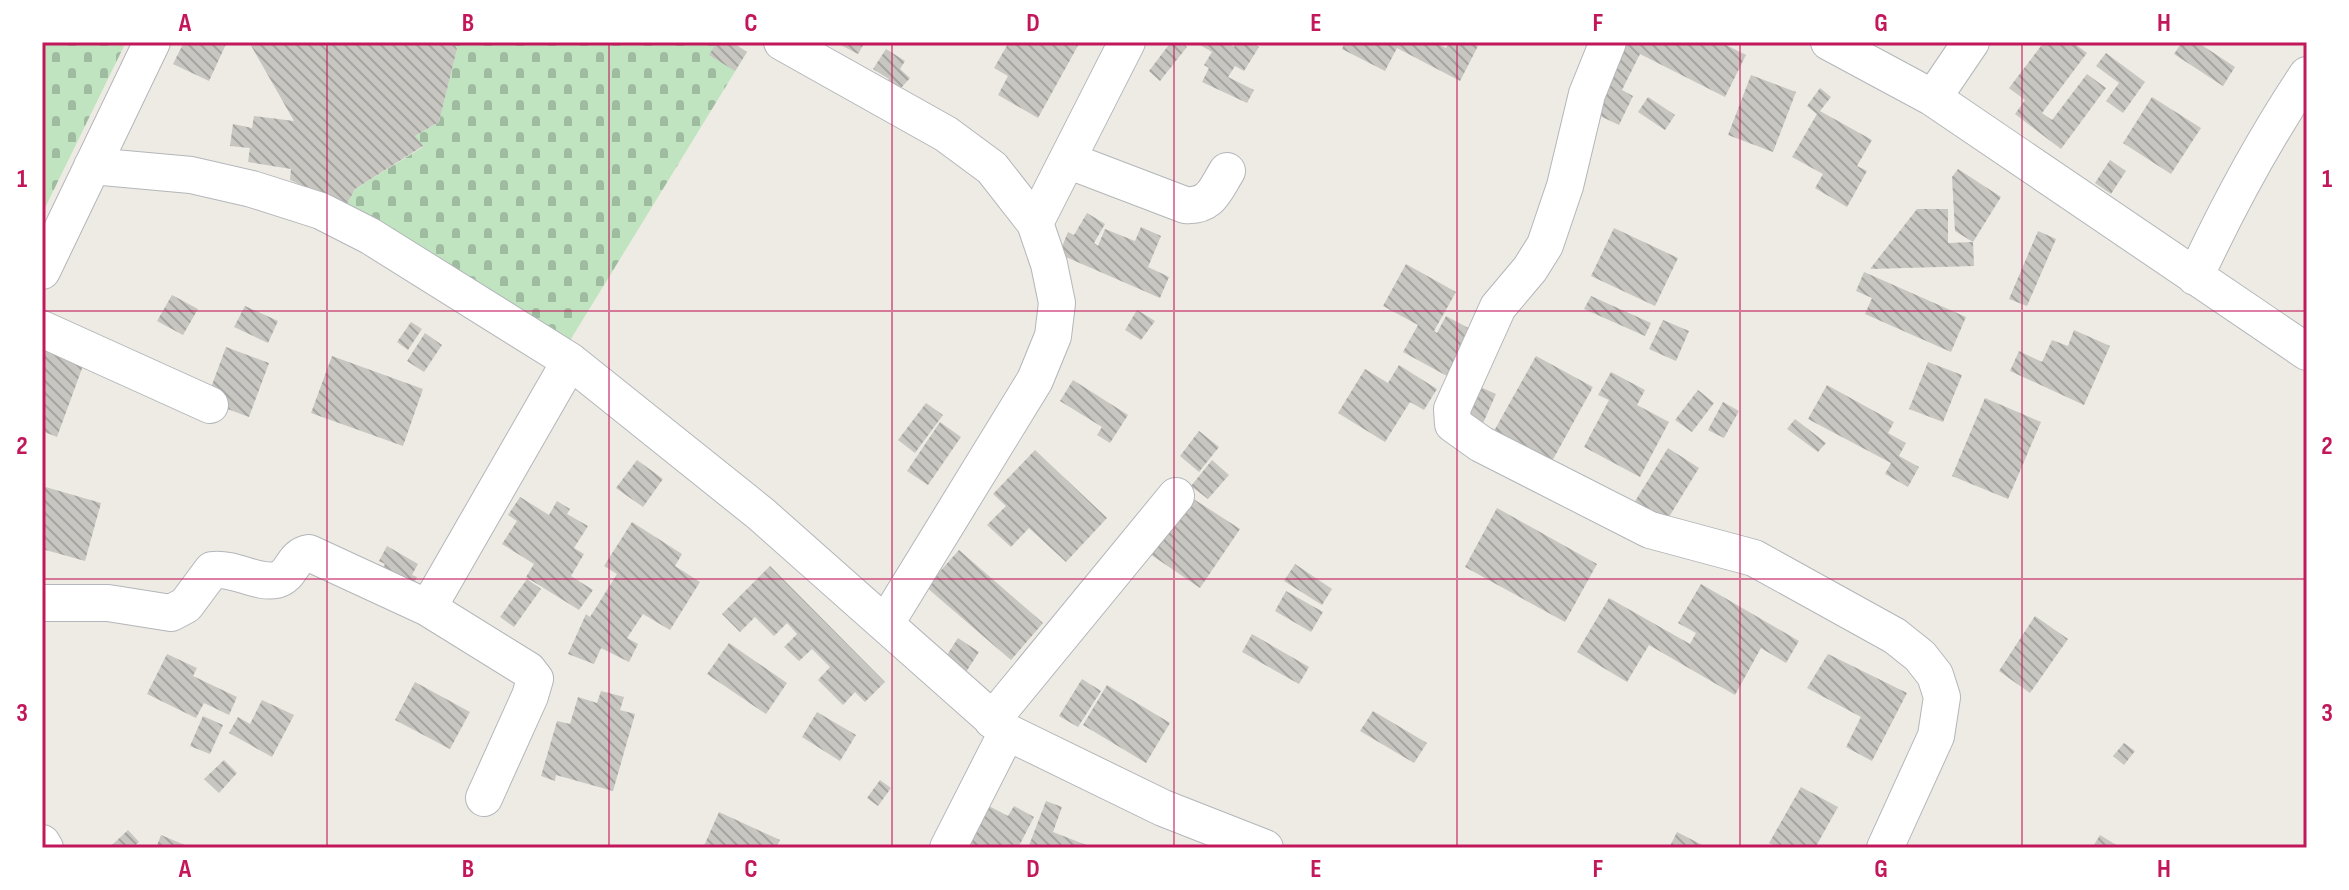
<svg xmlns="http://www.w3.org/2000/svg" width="2349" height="890" viewBox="0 0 2349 890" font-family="'Sofia Sans Condensed',sans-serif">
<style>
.cemetery{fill:url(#cemetery-stones)}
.building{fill:url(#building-back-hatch)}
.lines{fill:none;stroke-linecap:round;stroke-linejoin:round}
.minor-casing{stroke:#b3b6ba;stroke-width:38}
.minor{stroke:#fff;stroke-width:36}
.grid{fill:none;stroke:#c2185b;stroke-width:2;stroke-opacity:0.55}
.neatline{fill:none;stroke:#c2185b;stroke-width:3}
.grid-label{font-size:26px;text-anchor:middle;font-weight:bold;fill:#c2185b}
</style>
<defs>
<pattern id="cemetery-stones" width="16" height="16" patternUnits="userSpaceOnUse" patternTransform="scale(2)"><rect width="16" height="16" fill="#c0e4c0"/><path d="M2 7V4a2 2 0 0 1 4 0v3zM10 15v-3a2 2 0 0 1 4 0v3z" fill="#9fbca0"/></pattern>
<pattern id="building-back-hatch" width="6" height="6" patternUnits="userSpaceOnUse" patternTransform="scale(2)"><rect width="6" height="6" fill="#c8c6c0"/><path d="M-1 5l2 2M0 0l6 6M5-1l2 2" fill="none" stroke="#a5a4a0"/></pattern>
</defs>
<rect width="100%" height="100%" fill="#edebe3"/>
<path class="cemetery" d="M42 42H126L42 214Z
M453 42H732L747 52 566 347 346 206 355 189 423 147 415 136 439 122 457 49Z"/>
<path class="building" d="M184 42H227L209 81 173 64Z
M249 42H453L457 49 439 122 415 136 423 146 355 189 346 206 290 180 291 169 248 162 250 148 230 146 233 124 252 128 254 116 294 121Z
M717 42H732L747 52 735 71 709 55Z
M835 42H865L858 54Z
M1009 42H1080L1038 118 998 95 1008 76 994 68Z
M1171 42H1181L1187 47 1160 81 1149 71Z
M1195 42H1226L1234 47 1236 42H1250L1259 47 1244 71 1235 66 1228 77 1254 90 1247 103 1202 82 1209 68 1204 65 1212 52Z
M1345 42 1361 45 1363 42H1435L1446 48 1449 42H1469L1478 46 1460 81 1397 48 1385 71 1342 49Z
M1614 42H1720L1746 55 1725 97 1640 54 1622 90 1633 96 1619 125 1581 107Z
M2044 42H2072L2087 53 2042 113 2052 120 2087 74 2106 88 2061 149 2015 114 2025 100 2009 88Z
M2182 42H2197L2235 67 2223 86 2174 54Z
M886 49 905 61 900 69 910 78 892 98 881 87 889 79 873 69Z
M2106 53 2145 82 2123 113 2106 101 2119 83 2096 66Z
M1751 75 1796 92 1773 152 1728 135Z
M1820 88 1831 97 1820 111 1872 140 1857 166 1867 171 1847 207 1815 188 1823 174 1792 157 1817 114 1807 106Z
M1648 97 1675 115 1665 130 1638 112Z
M2152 97 2201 128 2171 174 2123 143Z
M2110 160 2126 171 2111 194 2095 183Z
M1958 169 2001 197 1973 242 1955 231 1952 177Z
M1917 209H1948V243L1973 242 1974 266 1870 269Z
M1087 213 1105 224 1094 243 1098 246 1105 229 1135 241 1141 227 1161 236 1148 267 1169 277 1160 298 1059 254 1068 232 1074 235Z
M1614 228 1678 258 1655 306 1591 276Z
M2038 231 2056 239 2027 306 2009 299Z
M1406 264 1456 292 1434 331 1437 333 1446 316 1472 330 1447 376 1403 352 1418 325 1383 306Z
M1864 272 1966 317 1951 352 1865 314 1872 298 1856 291Z
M172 295 198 309 183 335 157 321Z
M1591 296 1651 323 1645 336 1584 309Z
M245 306 278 321 268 343 234 327Z
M1137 310 1155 321 1141 340 1125 330Z
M1663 320 1689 331 1676 361 1649 349Z
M411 322 422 329 408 350 397 342Z
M2074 330 2110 346 2084 405 2010 371 2019 351 2042 362 2052 340 2068 346Z
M425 333 442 345 424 372 407 361Z
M226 347 269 363 249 417 206 401Z
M42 348 84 363 57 437 42 431Z
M332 356 423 389 403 446 311 413Z
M1536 356 1593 387 1551 463 1494 431Z
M1928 362 1962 375 1943 422 1909 409Z
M1399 365 1437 389 1424 410 1410 402 1385 442 1338 413 1365 369 1388 383Z
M1611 372 1645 390 1637 405 1669 422 1640 477 1584 447 1609 400 1598 395Z
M1073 380 1128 415 1110 443 1097 435 1102 427 1060 401Z
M1827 385 1894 422 1888 433 1906 443 1899 456 1919 467 1908 487 1885 474 1891 463 1808 419Z
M1478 386 1496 394 1480 430 1462 422Z
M1698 390 1714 403 1692 432 1675 420Z
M1985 398 2041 422 2008 499 1952 476Z
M1723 402 1739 411 1724 438 1708 430Z
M926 403 943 415 915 453 898 440Z
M1795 419 1826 443 1818 452 1787 429Z
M940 422 961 437 928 485 907 471Z
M1199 431 1219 447 1199 472 1180 456Z
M1668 448 1699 468 1661 530 1629 511Z
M1035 450 1107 518 1066 562 1029 528 1011 547 987 525 1006 506 993 494Z
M637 460 663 479 643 507 616 488Z
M1212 460 1229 475 1208 499 1191 486Z
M42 486 101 503 85 561 42 549Z
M1189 496 1240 529 1200 588 1150 554Z
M520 497 549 515 557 501 570 509 567 514 588 526 574 548 584 554 571 576 593 590 579 610 526 577 534 564 502 544 517 521 508 515Z
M1497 508 1597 564 1565 622 1465 567Z
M632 522 682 554 675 566 700 582 670 630 643 614 627 638 638 644 629 662 601 648 594 664 568 654 586 614 590 617 617 574 604 566Z
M387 546 418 564 412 575 417 577 410 591 379 575 385 564 379 561Z
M959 550 1043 623 1011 660 926 587Z
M1295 564 1332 589 1322 605 1284 581Z
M770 566 885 682 865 702 855 692 843 705 818 680 830 667 812 649 799 661 784 647 797 634 787 623 774 636 755 617 740 632 722 614Z
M527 579 541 589 514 627 500 617Z
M1701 584 1799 641 1786 663 1761 648 1735 695 1649 645 1627 682 1577 652 1609 598 1690 644 1696 633 1678 623Z
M1286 591 1323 612 1311 632 1275 611Z
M2035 616 2068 639 2030 693 1999 671Z
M1252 634 1309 667 1299 684 1242 652Z
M958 638 979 652 966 672 945 658Z
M729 643 787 683 766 714 707 674Z
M167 654 197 668 193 676 237 697 229 715 204 703 196 718 147 694Z
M1828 654 1907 693 1872 761 1846 747 1861 717 1807 688Z
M1082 679 1101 691 1078 727 1059 716Z
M415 682 470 712 450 749 395 720Z
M1107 685 1170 723 1146 763 1083 725Z
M601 691 624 697 620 710 635 714 613 791 556 775 555 781 541 776 557 721 570 724 578 697 597 703Z
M262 700 294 715 272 757 229 733 238 717 250 724Z
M1373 711 1427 743 1414 763 1360 731Z
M817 712 856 735 840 761 802 737Z
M203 716 223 725 210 754 190 746Z
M2124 743 2135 751 2124 765 2113 756Z
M224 760 237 773 219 793 204 779Z
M880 780 891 788 878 806 867 798Z
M1801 787 1838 807 1815 848H1778L1769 843Z
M1046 801 1062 807 1053 832 1094 848H1028Z
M985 804 1008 816 1014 806 1034 817 1018 848H976L965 842Z
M719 812 780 840 776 848H703Z
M128 830 139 842 132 848H112L111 846Z
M1677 832 1708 848H1669Z
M161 835 192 848H156Z
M2100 835 2121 848H2092Z"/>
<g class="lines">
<defs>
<path id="minor" d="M782 42 946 134 992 168 1035 223 1049 264 1057 303 1053 336 1035 380 886 623
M1608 42 1587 94 1565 186 1545 245 1530 269 1498 307 1452 409 1453 424 1481 444 1650 530 1754 558 1895 636 1920 656 1935 675 1942 697 1936 736 1885 848
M1829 42 1933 98 2307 352
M1933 98 1971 42
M1067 160 1185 205C1211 207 1215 190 1227 171
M92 166 191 175 252 189 321 211 370 236 570 361 761 514 1007 732 1163 808 1265 848
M1035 223 1127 42
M42 271 152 42
M2195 277C2228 206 2263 141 2307 75
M42 329 210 405
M42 603H108L171 613 186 605 212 570C234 567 257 584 276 580 293 576 291 556 309 553L428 608 570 361
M428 608 528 670 535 679 530 696 484 798
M992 720 1176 496
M42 843 45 848
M948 848 1007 732"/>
</defs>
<use href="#minor" class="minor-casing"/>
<use href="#minor" class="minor"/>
</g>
<path class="grid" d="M327 42V848M609 42V848M892 42V848M1174 42V848M1457 42V848M1740 42V848M2022 42V848M42 311H2307M42 579H2307"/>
<rect width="2349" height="890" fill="none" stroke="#ffffff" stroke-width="88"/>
<rect x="44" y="44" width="2261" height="802" class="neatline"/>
<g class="grid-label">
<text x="185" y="31">A</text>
<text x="468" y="31">B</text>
<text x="751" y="31">C</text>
<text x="1033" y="31">D</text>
<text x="1316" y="31">E</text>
<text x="1598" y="31">F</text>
<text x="1881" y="31">G</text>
<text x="2164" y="31">H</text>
<text x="22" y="187">1</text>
<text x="2327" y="187">1</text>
<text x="22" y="454">2</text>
<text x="2327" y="454">2</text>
<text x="22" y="721">3</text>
<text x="2327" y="721">3</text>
<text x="185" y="877">A</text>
<text x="468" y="877">B</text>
<text x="751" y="877">C</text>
<text x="1033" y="877">D</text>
<text x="1316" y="877">E</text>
<text x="1598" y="877">F</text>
<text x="1881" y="877">G</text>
<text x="2164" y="877">H</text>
</g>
</svg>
